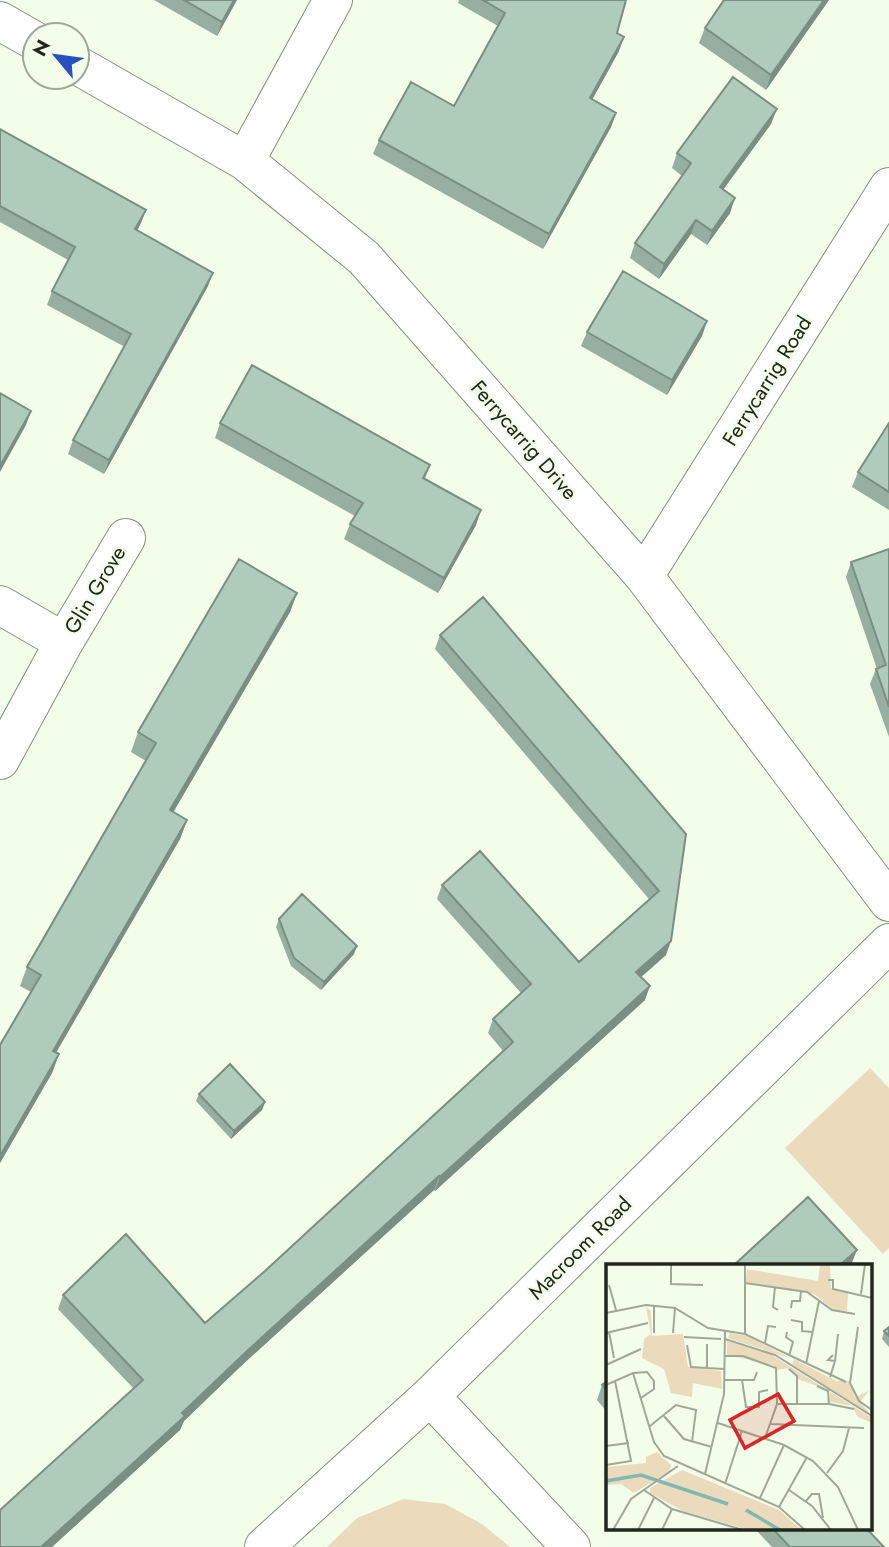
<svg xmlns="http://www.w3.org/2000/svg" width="889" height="1547" viewBox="0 0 889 1547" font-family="Jost,sans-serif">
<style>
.green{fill:#ecdabd}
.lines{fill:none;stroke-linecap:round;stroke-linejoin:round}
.minor-casing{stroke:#83917a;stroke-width:40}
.minor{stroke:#fff;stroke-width:38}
.wall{fill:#96afa0}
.shaded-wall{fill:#7a8e82}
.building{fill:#afcbba;stroke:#7a8e82;stroke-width:2}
.labels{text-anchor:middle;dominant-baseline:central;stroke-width:5;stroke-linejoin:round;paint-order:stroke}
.street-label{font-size:21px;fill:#22271e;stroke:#f2feea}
.inset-river{fill:none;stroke:#82b8b1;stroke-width:3.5}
.inset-road{fill:none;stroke:#9fa898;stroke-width:2}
.view{fill:#d62828;fill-opacity:0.15;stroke:#d62828;stroke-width:3.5}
.inset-edge{fill:none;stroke:#22271e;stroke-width:3.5}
</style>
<rect width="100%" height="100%" fill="#f2feea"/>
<path class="green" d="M870 1068 889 1088V1248L883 1254 785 1148Z
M403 1499 445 1504 482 1524 510 1547H327L357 1518Z"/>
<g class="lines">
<defs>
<path id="minor" d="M0 21 35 41
M77 65 245 161 364 258 644 576 889 902
M245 161 333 0
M644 576 889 187
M0 605 64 642 0 760
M64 642 126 538
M430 1396 571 1547
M264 1547 430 1396 889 943"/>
</defs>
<use href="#minor" class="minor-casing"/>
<use href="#minor" class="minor"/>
</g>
<path class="wall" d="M154 0H237L217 36Z
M459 0H626L617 33 619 51 592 99 616 113 611 127 543 249 373 154 379 140 454 106 498 26 458 3Z
M829 0 766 90 699 43 705 28Z
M771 124 723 190 730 213 707 245 691 234 659 279 630 258 635 243 682 176 672 168 677 153Z
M0 129 146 210 137 231 208 286 104 474 68 454 73 440 125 347 47 305 52 291 68 260 0 222Z
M707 321 702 336 667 395 581 346 587 332Z
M220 423 430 465 425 479 476 525 438 593 344 539 350 524 355 516 215 438Z
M889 423V510L852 487 858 472Z
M889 549V737L870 684 876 669H877L846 577 851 562Z
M297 593 290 612 173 812 187 820 180 839 56 1052 59 1054 52 1073 0 1163V1045L31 992 20 986 27 967 146 761 131 752 138 732Z
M440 635 686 834 666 955 641 977 645 1000 435 1191 434 1190 241 1366 184 1421 180 1430 52 1547H0L134 1389 58 1309 63 1295 205 1323 265 1271 503 1051 488 1033 493 1019 521 993 437 899 442 885 579 962 649 899 435 649Z
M279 919 354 954 321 990 291 966 276 927Z
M199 1094 265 1102 262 1110 231 1139 196 1101Z
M889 1327V1347L882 1339 884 1331Z
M607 1381V1412L597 1400 602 1385Z
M754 1528H866L884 1547H772Z"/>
<path class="shaded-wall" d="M234 0H237L217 36 222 22Z
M824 0H829L766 90 771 75Z
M624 37 619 51 585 113 590 98Z
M777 109 771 124 714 202 720 187Z
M616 113 611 127 543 249 549 234Z
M735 198 730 213 707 245 712 231Z
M146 210 141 223 131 243 135 229Z
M696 220 691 234 659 279 664 264Z
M213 273 208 286 104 474 109 460Z
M707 321 702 336 667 395 672 380Z
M31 411 26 425 0 472V466Z
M481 510 476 525 438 593 444 578Z
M297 593 290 612 163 830 170 810Z
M187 820 180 839 46 1070 53 1051Z
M671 941 666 955 631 986 636 972Z
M357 946 354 954 321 990 324 982Z
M650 986 645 1000 435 1191 440 1177Z
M59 1054 52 1073 0 1163V1156Z
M265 1102 262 1110 231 1139 234 1131Z
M439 1176 434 1190 241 1366 184 1421 180 1430 52 1547H41L246 1352Z
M857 1250 851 1265H840Z"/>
<path class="building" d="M184 0H234L222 22Z
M483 0H626L617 33 624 37 590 98 616 113 549 234 379 140 411 82 454 106 505 13Z
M724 0H824L771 75 705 28Z
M733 77 777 109 720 187 735 198 712 231 696 220 664 264 635 243 691 163 677 153Z
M0 129 146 210 135 229 213 273 109 460 73 440 131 334 52 291 75 247 0 206Z
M623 271 707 321 672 380 587 332Z
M252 365 430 465 423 478 481 510 444 578 350 524 363 503 220 423Z
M0 393 31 411 0 466Z
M889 423V492L858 472Z
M889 549V707L876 669 886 665 851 562Z
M239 559 297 593 170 810 187 820 53 1051 59 1054 0 1156V1045L41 975 27 967 156 743 138 732Z
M483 597 686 834 671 941 636 972 650 986 440 1177 439 1176 246 1352 182 1413 185 1416 41 1547H0V1510L143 1380 63 1295 126 1234 205 1323 265 1271 513 1042 493 1019 531 984 442 885 480 851 579 962 659 891 440 635Z
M302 894 357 946 324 982 294 958 279 919Z
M230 1064 265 1102 234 1131 199 1094Z
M808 1197 857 1250 840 1265H734Z
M889 1327V1336L884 1331Z
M607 1381V1391L602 1385Z
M772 1528H866L884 1547H790Z"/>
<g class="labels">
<g class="street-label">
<text transform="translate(767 381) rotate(-58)">Ferrycarrig Road</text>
<text transform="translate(524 440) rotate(49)">Ferrycarrig Drive</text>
<text transform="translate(95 590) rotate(-59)">Glin Grove</text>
<text transform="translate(580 1248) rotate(-45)">Macroom Road</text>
</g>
</g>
<g transform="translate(606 1264)">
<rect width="266" height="266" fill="#f2feea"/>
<path d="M214 0H224L225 24 242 29 241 47 228 46 208 30 140 18 141 5 212 17ZM40 43 45 47 46 72 77 70 82 103 115 107 116 125 87 119 86 133 65 129 58 105 36 94 38 75 45 70ZM124 69 141 72 186 95 122 74ZM121 77 164 90 266 154V159L252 153 246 142 224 138V127L192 115 181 104 172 106 167 101 121 91ZM188 95 230 117H244L249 133 263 127 254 138 266 152 186 100ZM51 188 65 201 64 207 28 229 15 220 0 221V203L40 199V193ZM76 206 173 246 196 266H143L77 247 44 229V224Z" fill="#ecdabd"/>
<path class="inset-river" d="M0 217 35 211 122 240M140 246 174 266"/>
<path class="inset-road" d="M65 0V20L97 21M139 0V70M222 16H227V25L266 34M139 19 201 28 226 46 249 50M3 21 10 46M169 23 167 43 172 46M255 30 259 0M185 44 186 37H194L195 27M0 49 40 41 69 44 102 64 139 70 240 118M185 56 196 58V67L207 68M252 63 244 119 253 137 266 146M3 68 8 94M181 68 180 73 187 78 183 92M0 69 42 59M48 69V41M67 69 69 44M78 73 115 75M119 75 169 91 266 152M159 79 162 62 170 63M101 80V104M81 81 85 103 118 105M118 92H137L170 104 171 140 159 174M229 97 232 70M200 100 213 37M0 101 35 85M183 105 191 112V140M27 109 41 108 48 117V125L35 134M224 113 229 97 222 96 227 91M118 116H148L151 108M136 116 140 143H153V128L162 126M0 121 27 109 48 178 58 192 173 243 199 266M171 140H223L222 127 211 122M223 140 248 145M57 151 78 175 106 183M112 159 178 181 207 197 232 223 252 266M165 160 258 164M44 162 70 141 90 146 86 178M0 182 23 179M0 201 25 197 9 117M221 209 237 187 243 164M99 210 118 130 119 67M119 220 136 167M38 226 66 245 137 266M183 226 206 242 225 266M154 234 178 181M200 237 206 230H213L217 254M173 243 201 193M7 266 25 235 72 202M32 266 48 234M56 266 66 245"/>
<path class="view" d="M172 130 188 157 139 184 124 156Z"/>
<rect width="266" height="266" class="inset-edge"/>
</g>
<g transform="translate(56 56) rotate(299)"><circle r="33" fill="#f2feea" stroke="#9fa898" stroke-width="2"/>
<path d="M0-5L12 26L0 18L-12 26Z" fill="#284fbe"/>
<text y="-10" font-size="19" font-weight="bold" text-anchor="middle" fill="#22271e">N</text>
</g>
</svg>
